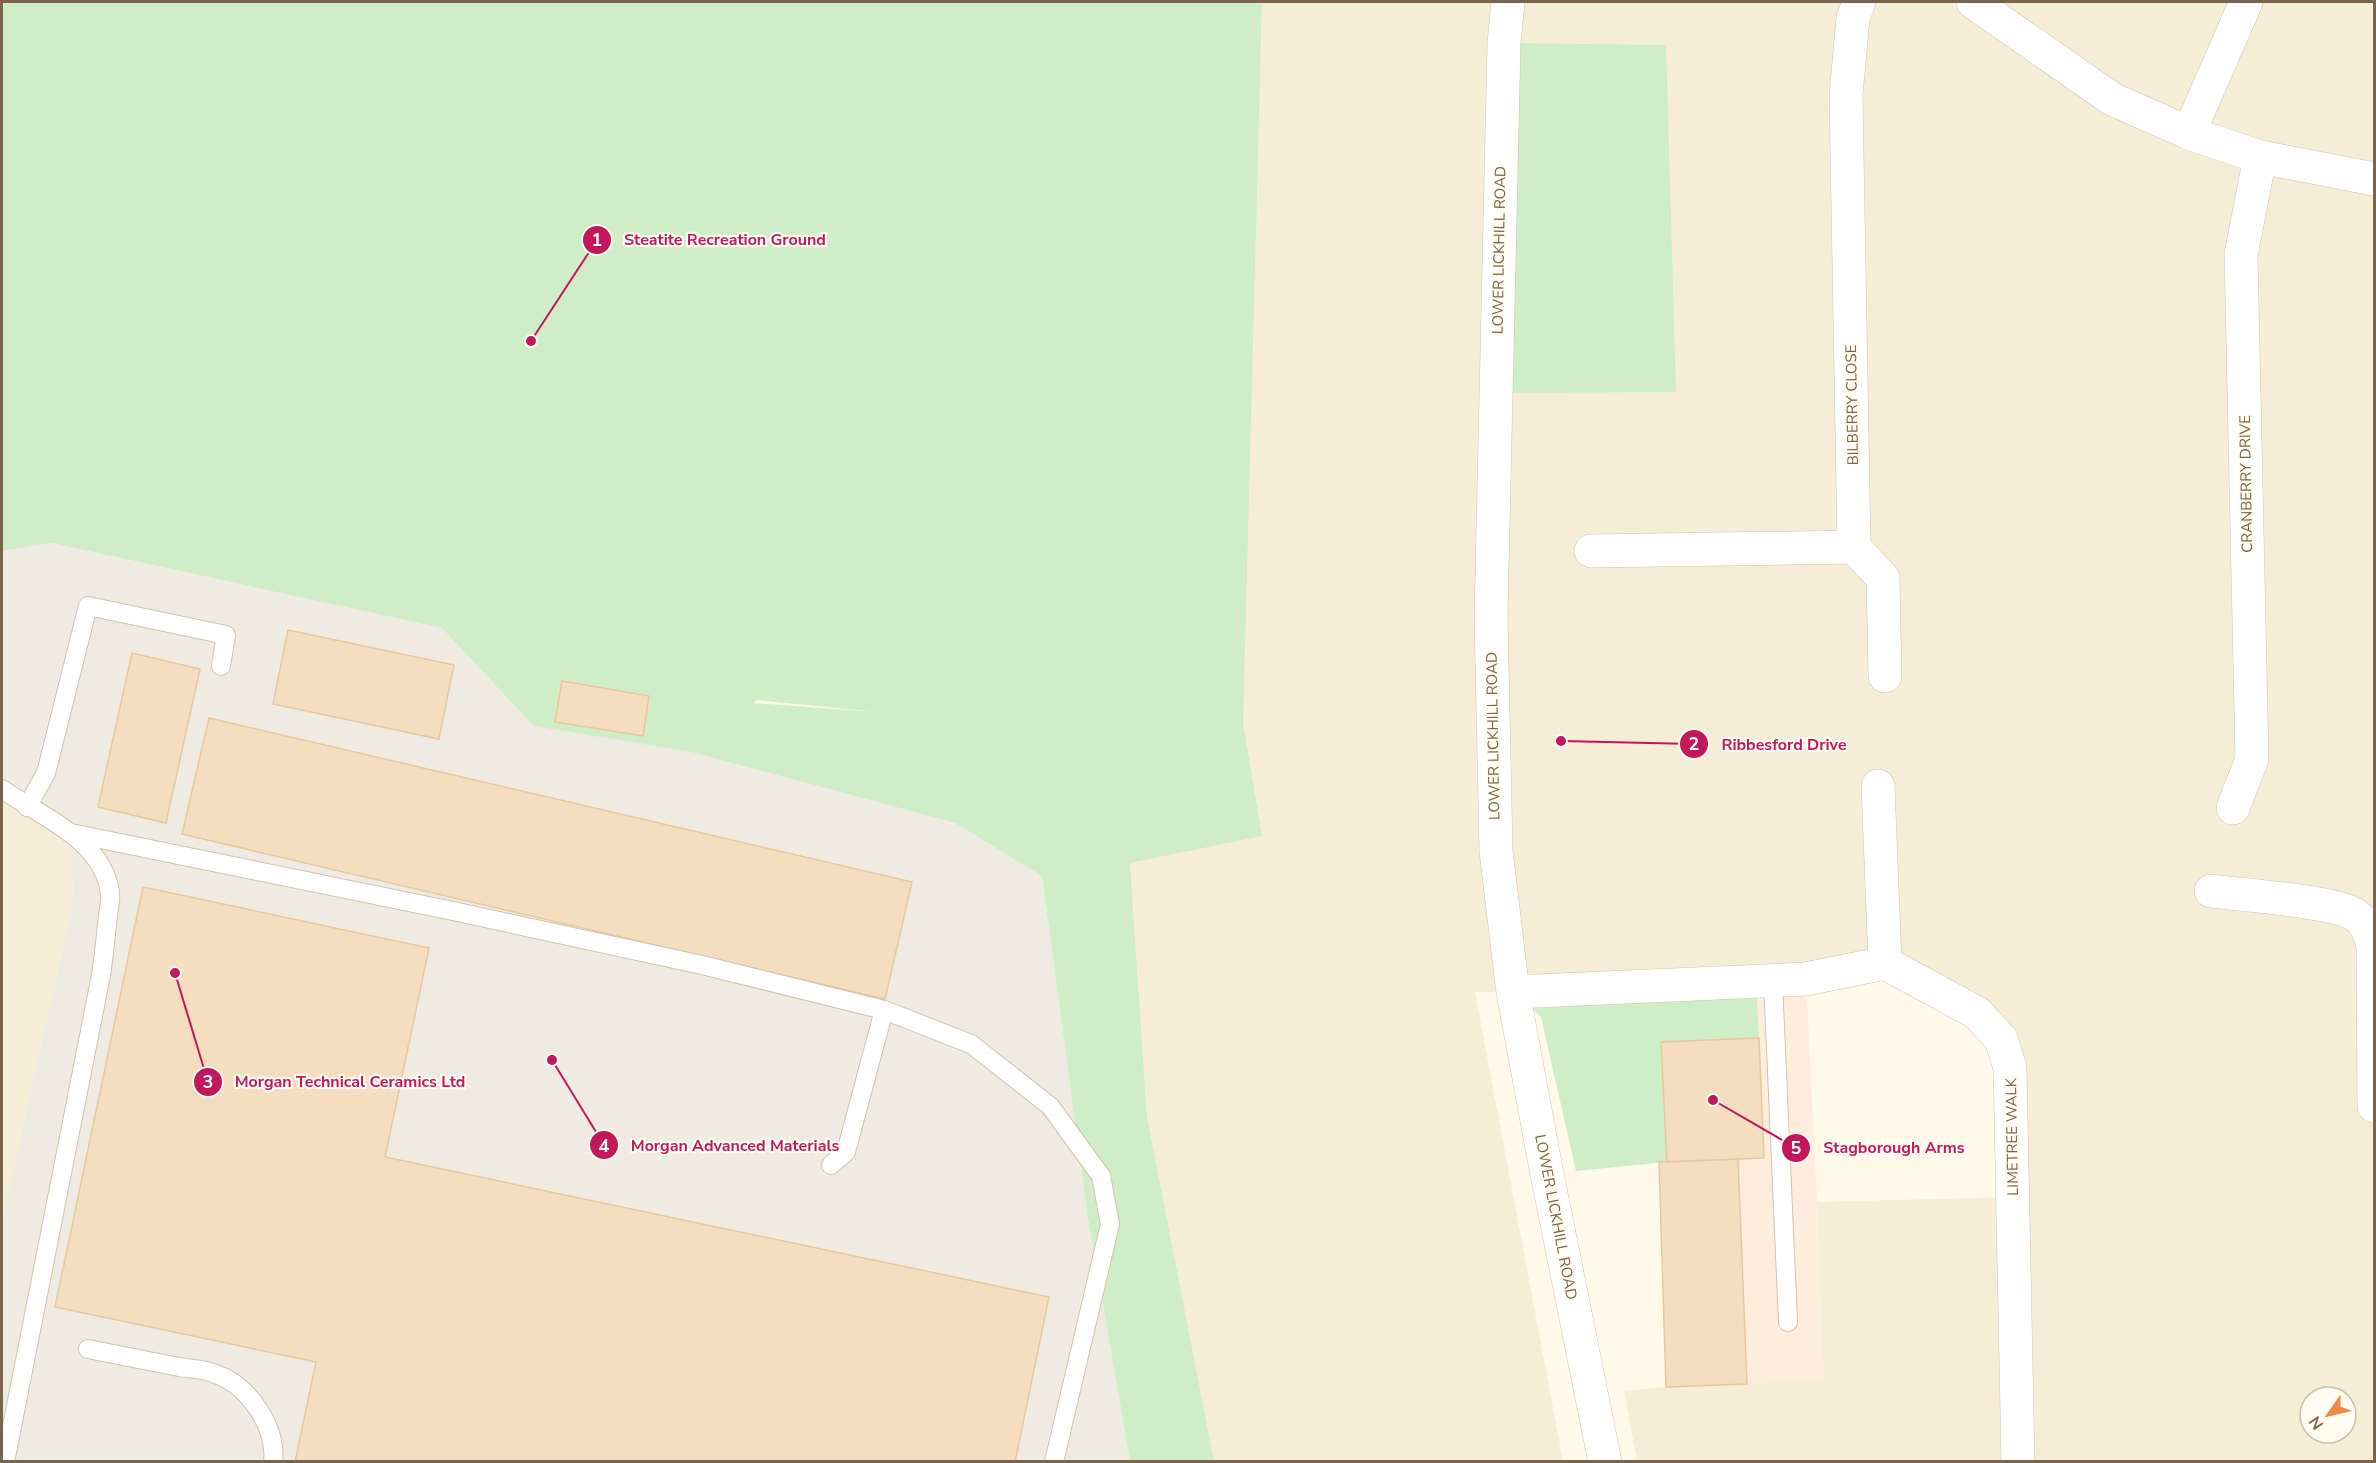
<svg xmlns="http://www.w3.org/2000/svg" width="2376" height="1463" viewBox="0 0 2376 1463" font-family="'Nunito Sans',sans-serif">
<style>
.residential{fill:#f6edd7;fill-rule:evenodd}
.commercial{fill:#feecdd}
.industrial{fill:#efeae2}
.green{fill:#cfedc6;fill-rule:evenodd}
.building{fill:#f5debf;stroke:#e9c79e;stroke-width:1.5}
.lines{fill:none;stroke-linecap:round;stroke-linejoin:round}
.lane-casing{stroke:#d2c3ad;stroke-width:20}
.street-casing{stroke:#d2c3ad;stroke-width:34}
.lane{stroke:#fff;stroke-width:18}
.street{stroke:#fff;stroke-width:33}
.labels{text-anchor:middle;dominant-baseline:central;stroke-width:4.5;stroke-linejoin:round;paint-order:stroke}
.street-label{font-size:15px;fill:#7b644a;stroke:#fffcf1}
.leader{fill:none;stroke:#c2185b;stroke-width:2}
.callout-dot{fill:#c2185b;stroke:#fffcf1;stroke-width:2}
.mark-label{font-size:18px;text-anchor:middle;font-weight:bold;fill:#fff}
.callout-label{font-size:16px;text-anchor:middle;font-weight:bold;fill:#c2185b;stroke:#fffcf1;stroke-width:4.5;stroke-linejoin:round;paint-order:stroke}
</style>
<rect width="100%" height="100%" fill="#fef9e9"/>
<path class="residential" d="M1262 2H2374V1461H1637L1624 1391 1666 1387 1823 1379 1817 1202 2013 1197 2001 1039 1884 963 1513 992H1475L1563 1461H1214L1147 1116 1130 863 1262 835 1242 715ZM2310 1397H2346V1433H2310Z
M2 789 71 833 73 903 2 1218Z"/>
<path class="commercial" d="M1806 979 1817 1202 1823 1379 1747 1384 1738 1159 1764 1157 1756 982Z"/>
<path class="industrial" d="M50 543 442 628 526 717 691 752 955 823 1042 876 1088 1219 1130 1461H2V1218L73 903 71 833 2 789V551Z"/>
<path class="green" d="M2 2H1262L1243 722 1262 836 1130 863 1147 1116 1214 1461H1130L1088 1219 1042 876 955 823 691 752 534 726 442 628 51 543 2 551ZM757 700 875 712 754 703Z
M1504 43 1666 45 1676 392 1496 393Z
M1756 982 1759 1038 1661 1042 1667 1162 1576 1171 1541 1017 1513 992Z"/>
<path class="building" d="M288 630 454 665 439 739 273 704Z
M132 653 200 669 166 823 98 807Z
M562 681 649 696 643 736 555 722Z
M209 718 912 882 885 999 182 834Z
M143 887 429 948 385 1157 1049 1297 1015 1462H295L316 1362 55 1307Z
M1759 1038 1764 1158 1667 1162 1661 1042Z
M1738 1159 1747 1384 1666 1387 1659 1162Z"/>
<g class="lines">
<defs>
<path id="lane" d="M2 789C41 817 103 839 110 893 111 900 109 908 108 915 106 935 104 955 101 975L5 1462
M27 807 46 773 88 606 226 635 221 666
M71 833 453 911 702 965 884 1010 971 1044 1050 1106 1101 1176 1110 1224 1054 1462
M1773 981 1788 1322
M831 1165 846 1152 884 1010
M88 1349C118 1355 149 1361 179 1367 191 1369 205 1369 216 1374 249 1386 277 1427 273 1462"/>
<path id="street" d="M1508 2 1504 43 1491 616 1496 851 1513 992 1547 1174 1605 1462
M1973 2 2112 99 2189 133 2260 157 2374 179
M2189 133 2246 2
M1854 547 1883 578 1885 676
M1591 551 1854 547 1846 95 1853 18 1859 2
M1878 786 1885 963
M2233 808 2252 759 2241 255 2260 157
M2211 891C2241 895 2333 901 2354 914 2366 922 2369 932 2373 945L2374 1106
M1513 992 1806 979 1885 963 1977 1013 2001 1039 2010 1068 2018 1462"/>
</defs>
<use href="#lane" class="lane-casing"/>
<use href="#street" class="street-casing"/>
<use href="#lane" class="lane"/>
<use href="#street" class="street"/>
</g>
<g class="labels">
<g class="street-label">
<text transform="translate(1499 250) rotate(-89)">LOWER LICKHILL ROAD</text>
<text transform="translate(1852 405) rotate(-91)">BILBERRY CLOSE</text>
<text transform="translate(2246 484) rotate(-91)">CRANBERRY DRIVE</text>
<text transform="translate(1493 736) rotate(-91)">LOWER LICKHILL ROAD</text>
<text transform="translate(2012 1137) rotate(-91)">LIMETREE WALK</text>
<text transform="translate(1556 1217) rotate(79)">LOWER LICKHILL ROAD</text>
</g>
</g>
<path class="leader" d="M531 341L597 240M1561 741L1694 744M175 973L208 1082M552 1060L604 1145M1713 1100L1796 1148"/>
<g class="callout-dot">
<circle cx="531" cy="341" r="6"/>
<circle cx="1561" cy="741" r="6"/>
<circle cx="175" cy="973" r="6"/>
<circle cx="552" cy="1060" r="6"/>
<circle cx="1713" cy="1100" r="6"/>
<circle cx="597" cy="240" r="15"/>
<circle cx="1694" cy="744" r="15"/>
<circle cx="208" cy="1082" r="15"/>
<circle cx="604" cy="1145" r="15"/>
<circle cx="1796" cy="1148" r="15"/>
</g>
<g class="mark-label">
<text x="597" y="246">1</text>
<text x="1694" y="750">2</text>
<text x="208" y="1088">3</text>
<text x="604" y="1152">4</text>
<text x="1796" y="1154">5</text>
</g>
<g class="callout-label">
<text x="725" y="245">Steatite Recreation Ground</text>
<text x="1784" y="750">Ribbesford Drive</text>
<text x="350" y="1087">Morgan Technical Ceramics Ltd</text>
<text x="735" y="1151">Morgan Advanced Materials</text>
<text x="1894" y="1153">Stagborough Arms</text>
</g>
<rect width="2376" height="1463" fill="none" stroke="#7b644a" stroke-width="6"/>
<g transform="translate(2328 1415) rotate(236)"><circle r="28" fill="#fffcf1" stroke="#cabfae" stroke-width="1.5"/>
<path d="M0-4.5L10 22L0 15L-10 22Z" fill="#ee8948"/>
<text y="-9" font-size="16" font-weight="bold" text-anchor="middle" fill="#7b644a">N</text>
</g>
</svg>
